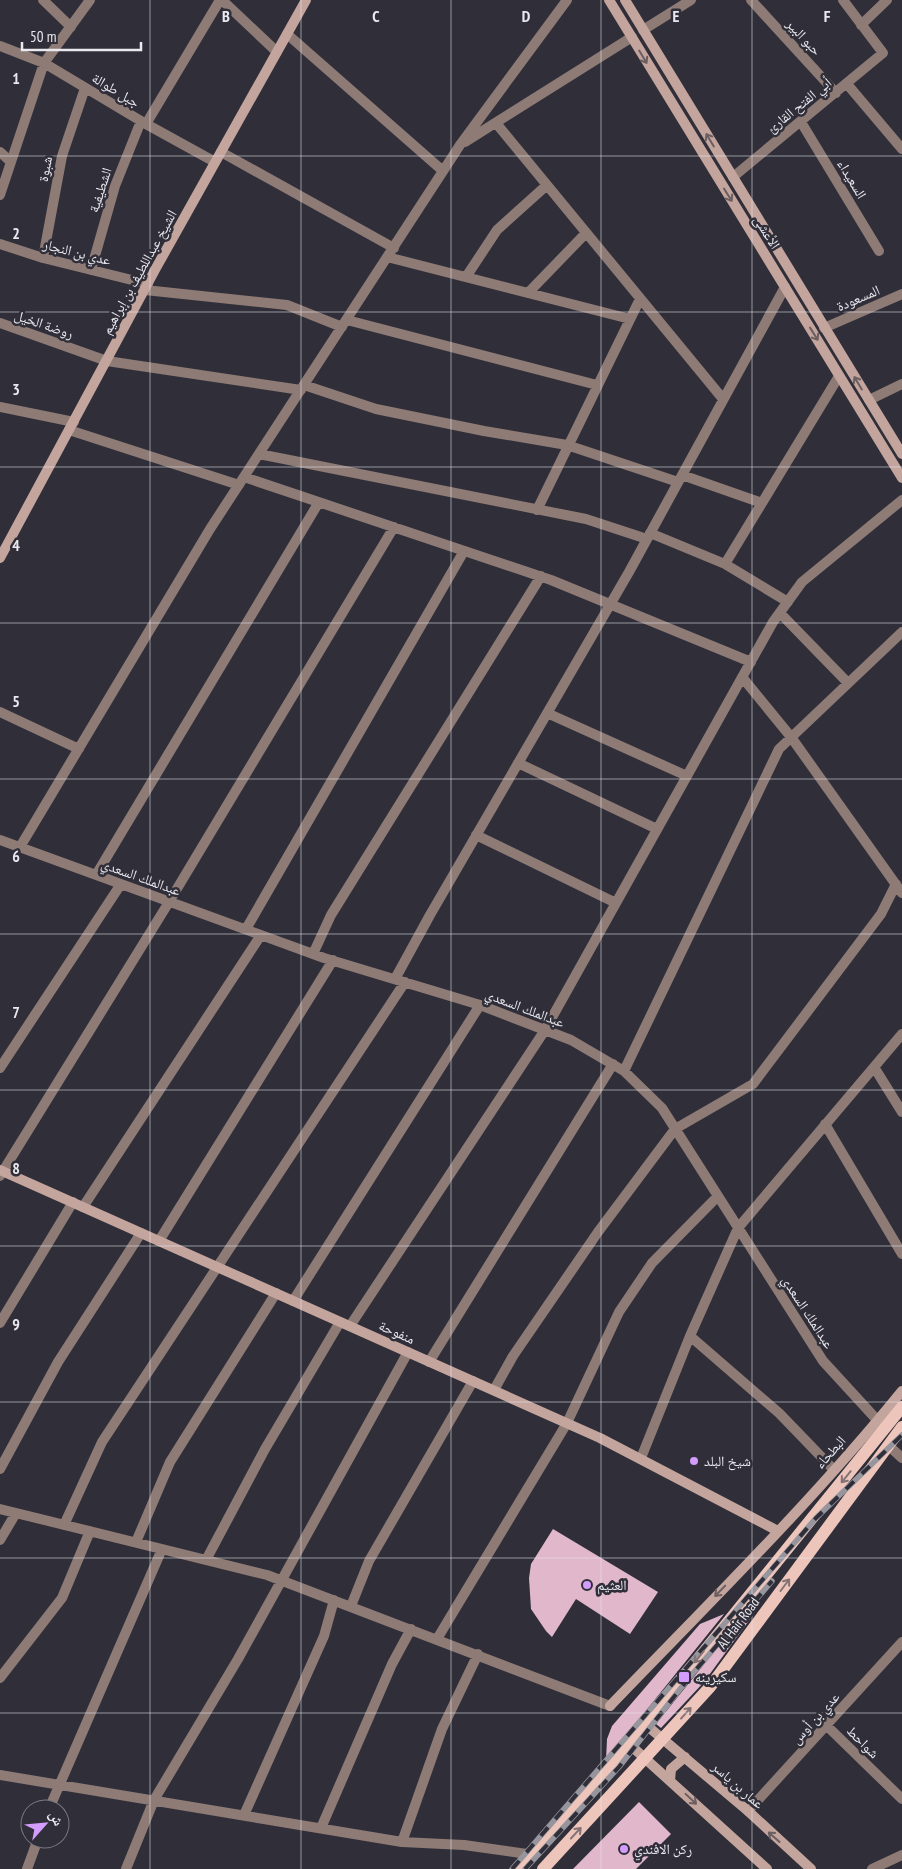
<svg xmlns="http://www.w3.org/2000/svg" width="902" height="1869" viewBox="0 0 902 1869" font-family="'PT Sans Narrow','Noto Naskh Arabic',sans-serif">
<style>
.building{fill:#e1b7cc}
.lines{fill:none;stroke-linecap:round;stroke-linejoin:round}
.street{stroke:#8e7b76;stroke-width:10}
.secondary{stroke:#c4a59d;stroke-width:10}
.primary{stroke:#edc5bb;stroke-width:12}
.rail-casing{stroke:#96959d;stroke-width:5.5}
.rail{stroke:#302f39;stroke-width:4;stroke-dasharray:11;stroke-linecap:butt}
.oneway{stroke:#6b5e61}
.oneway2{stroke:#857274}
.grid{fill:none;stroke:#eae9f0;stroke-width:1;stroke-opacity:0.55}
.poi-dot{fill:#d39cfd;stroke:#302f39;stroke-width:2}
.labels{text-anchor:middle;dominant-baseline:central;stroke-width:5;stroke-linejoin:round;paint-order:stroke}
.street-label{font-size:14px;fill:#eae9f0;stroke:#302f39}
.poi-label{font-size:14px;fill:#eae9f0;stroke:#302f39;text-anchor:start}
.grid-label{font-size:16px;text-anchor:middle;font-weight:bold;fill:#eae9f0;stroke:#302f39;stroke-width:5;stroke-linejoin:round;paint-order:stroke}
</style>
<rect width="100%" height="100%" fill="#302f39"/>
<path class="building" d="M553 1529 658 1592 630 1634 576 1599 552 1637 546 1631 531 1609 529 1578 531 1564Z
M746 1612 753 1615 704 1682 661 1728 656 1724Z
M724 1614 623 1739 606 1760 607 1739 612 1726 700 1624Z
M639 1802 671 1834 636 1869H573Z"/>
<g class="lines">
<path class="street" d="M43 0 71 27
M222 0 277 52
M751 0 836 93
M861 25 887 0
M643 30 691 0
M287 34 443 171
M0 46 44 63 146 124 215 162
M847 84 902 149
M801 122 879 251
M496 123 723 399
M146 124 220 0
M465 142 632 37
M0 152 11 162
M221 152 394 248
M733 177 883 53 843 0
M0 195 44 63 90 0
M0 244 43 258 148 284
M387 257 630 319
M43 258 62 156 85 88
M91 270 115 186 141 121
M466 277 497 230 547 185
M145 290 287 305 342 327
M528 293 586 233
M347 320 597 385
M0 323 107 361 301 390
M824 328 902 294
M304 385 376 409 484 431 567 445 678 482
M869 400 902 384
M0 407 74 422
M69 430 239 485
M259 454 586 519 647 539
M682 475 762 503
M244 477 551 580 751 662
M537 510 640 299
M650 533 725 564 788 602
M725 564 839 376
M780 613 848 683
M742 677 791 737 902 893
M0 712 79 749
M547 713 687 776
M518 763 657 829
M476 835 616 903
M0 840 324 958 480 1005 571 1040 624 1071 662 1108 823 1361 878 1421
M20 847 210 529 460 145 567 0
M96 875 319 502
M246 929 464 551
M313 954 331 915 541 576
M395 979 430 915 629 572 785 287
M874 1067 902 1112
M0 1068 121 884
M624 1071 779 749 902 632
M825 1124 902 1254
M0 1176 169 902 394 527
M83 1207 261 935
M159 1241 333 960
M293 1301 480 1005
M0 1323 73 1202
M350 1326 545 1030 773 622 802 582 902 500
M690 1336 779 1413 834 1470
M429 1362 613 1064
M494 1390 513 1356 598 1232 675 1129 753 1084 881 914 896 884
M888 1445 902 1458
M641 1458 690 1336 738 1228 902 1034
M0 1469 58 1362 141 1233
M0 1509 267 1575 610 1706
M64 1525 102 1442 405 982
M0 1540 16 1513
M136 1542 170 1462 276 1293
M206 1560 265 1449 340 1322
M351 1606 369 1561 473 1381
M437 1639 567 1423 619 1312 652 1263 718 1196
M0 1678 62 1598 90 1531
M827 1726 902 1799
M0 1775 402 1842 464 1845 534 1855
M49 1809 162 1549
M748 1811 902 1642
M244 1815 324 1636 334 1600
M321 1828 392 1664 411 1629
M402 1842 442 1729 478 1654
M27 1869 38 1839
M126 1869 154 1800 238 1659 408 1352
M872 1869 902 1855"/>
<path class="secondary" d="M609 0 902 478
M625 0 902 454
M0 558 156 268 306 0
M0 1170 600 1438 778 1531
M610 1706C709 1603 812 1502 902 1391
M645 1724 748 1811 811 1869
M628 1743 767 1869
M670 1781 671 1769 685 1757"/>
<path class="primary" d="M520 1869 600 1780 902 1407
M543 1869 710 1687 902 1427"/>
<defs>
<path id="rail" d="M512 1869 816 1518 902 1435
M525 1869 619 1767 688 1679 772 1581"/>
</defs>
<use href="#rail" class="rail-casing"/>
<use href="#rail" class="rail"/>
</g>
<defs><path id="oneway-shaft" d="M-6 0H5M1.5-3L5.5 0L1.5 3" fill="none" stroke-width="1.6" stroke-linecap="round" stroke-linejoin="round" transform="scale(1.25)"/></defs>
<g class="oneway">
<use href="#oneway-shaft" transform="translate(643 57) rotate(59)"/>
<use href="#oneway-shaft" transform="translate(710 140) rotate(-121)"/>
<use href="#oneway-shaft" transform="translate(728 195) rotate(58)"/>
<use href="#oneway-shaft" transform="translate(814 334) rotate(58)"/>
<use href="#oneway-shaft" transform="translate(858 383) rotate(-121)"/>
<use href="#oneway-shaft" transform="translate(720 1591) rotate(134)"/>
<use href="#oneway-shaft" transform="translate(691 1799) rotate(43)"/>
<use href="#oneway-shaft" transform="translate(774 1837) rotate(-139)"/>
</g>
<g class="oneway2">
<use href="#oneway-shaft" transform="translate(846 1477) rotate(129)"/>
<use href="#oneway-shaft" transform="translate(785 1585) rotate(-53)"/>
<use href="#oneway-shaft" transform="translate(699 1657) rotate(129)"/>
<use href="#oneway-shaft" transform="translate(686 1713) rotate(-48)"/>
<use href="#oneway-shaft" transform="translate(576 1833) rotate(-47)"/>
</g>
<path class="grid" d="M150 0V1869M301 0V1869M451 0V1869M601 0V1869M752 0V1869M0 156H902M0 312H902M0 467H902M0 623H902M0 779H902M0 934H902M0 1090H902M0 1246H902M0 1402H902M0 1558H902M0 1713H902"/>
<g class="poi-dot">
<circle cx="694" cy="1461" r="5"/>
<circle cx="587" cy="1585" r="5"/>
<rect x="678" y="1671" width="12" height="12" rx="2.5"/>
<circle cx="624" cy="1849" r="5"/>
</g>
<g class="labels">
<g class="street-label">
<text transform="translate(804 37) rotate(47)">حبو البير</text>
<text transform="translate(116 90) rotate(31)">جبل طوالة</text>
<text transform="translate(799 105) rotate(-39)">أبي الفتح القارئ</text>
<text transform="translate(45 169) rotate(-79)">شبوة</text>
<text transform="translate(852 179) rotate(59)">السعيداء</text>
<text transform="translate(100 190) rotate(-72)">الشطيفية</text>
<text transform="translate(767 232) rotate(58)">الأعشى</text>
<text transform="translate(77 252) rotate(14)">عدي بن النجار</text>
<text transform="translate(139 272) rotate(-61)">الشيخ عبداللطيف بن إبراهيم</text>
<text transform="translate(858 298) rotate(-23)">المسعودة</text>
<text transform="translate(44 324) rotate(19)">روضة الخيل</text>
<text transform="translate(141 877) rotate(20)">عبدالملك السعدي</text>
<text transform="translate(525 1008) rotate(21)">عبدالملك السعدي</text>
<text transform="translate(808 1312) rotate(57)">عبدالملك السعدي</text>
<text transform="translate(397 1332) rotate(24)">منفوحة</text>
<text transform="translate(830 1452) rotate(-48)">البطحاء</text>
<text transform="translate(738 1623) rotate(-53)">Al Hair Road</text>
<text transform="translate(815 1718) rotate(-48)">عدي بن أوس</text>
<text transform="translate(863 1742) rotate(45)">شواحط</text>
<text transform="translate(738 1785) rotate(41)">عمار بن ياسر</text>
</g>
<g class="poi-label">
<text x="704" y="1461">شيخ البلد</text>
<text x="597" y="1585">العثيم</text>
<text x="695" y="1677">سكيرينه</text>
<text x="634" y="1849">ركن الافندي</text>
</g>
</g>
<g class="grid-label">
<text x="226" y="22">B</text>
<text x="376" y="22">C</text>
<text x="526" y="22">D</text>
<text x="676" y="22">E</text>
<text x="827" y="22">F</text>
<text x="16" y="84">1</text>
<text x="16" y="239">2</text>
<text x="16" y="395">3</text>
<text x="16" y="551">4</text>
<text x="16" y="707">5</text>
<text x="16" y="862">6</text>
<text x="16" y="1018">7</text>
<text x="16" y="1174">8</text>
<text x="16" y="1330">9</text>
</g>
<g transform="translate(45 1824) rotate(63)"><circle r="24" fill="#302f39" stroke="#7a7982"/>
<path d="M0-4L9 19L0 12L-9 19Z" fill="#d39cfd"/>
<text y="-8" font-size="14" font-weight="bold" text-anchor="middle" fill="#eae9f0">ش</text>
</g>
<path d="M22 42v8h119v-8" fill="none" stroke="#eae9f0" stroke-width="2.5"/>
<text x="30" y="42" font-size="15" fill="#eae9f0" stroke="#302f39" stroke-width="4" paint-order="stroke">50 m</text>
</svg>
